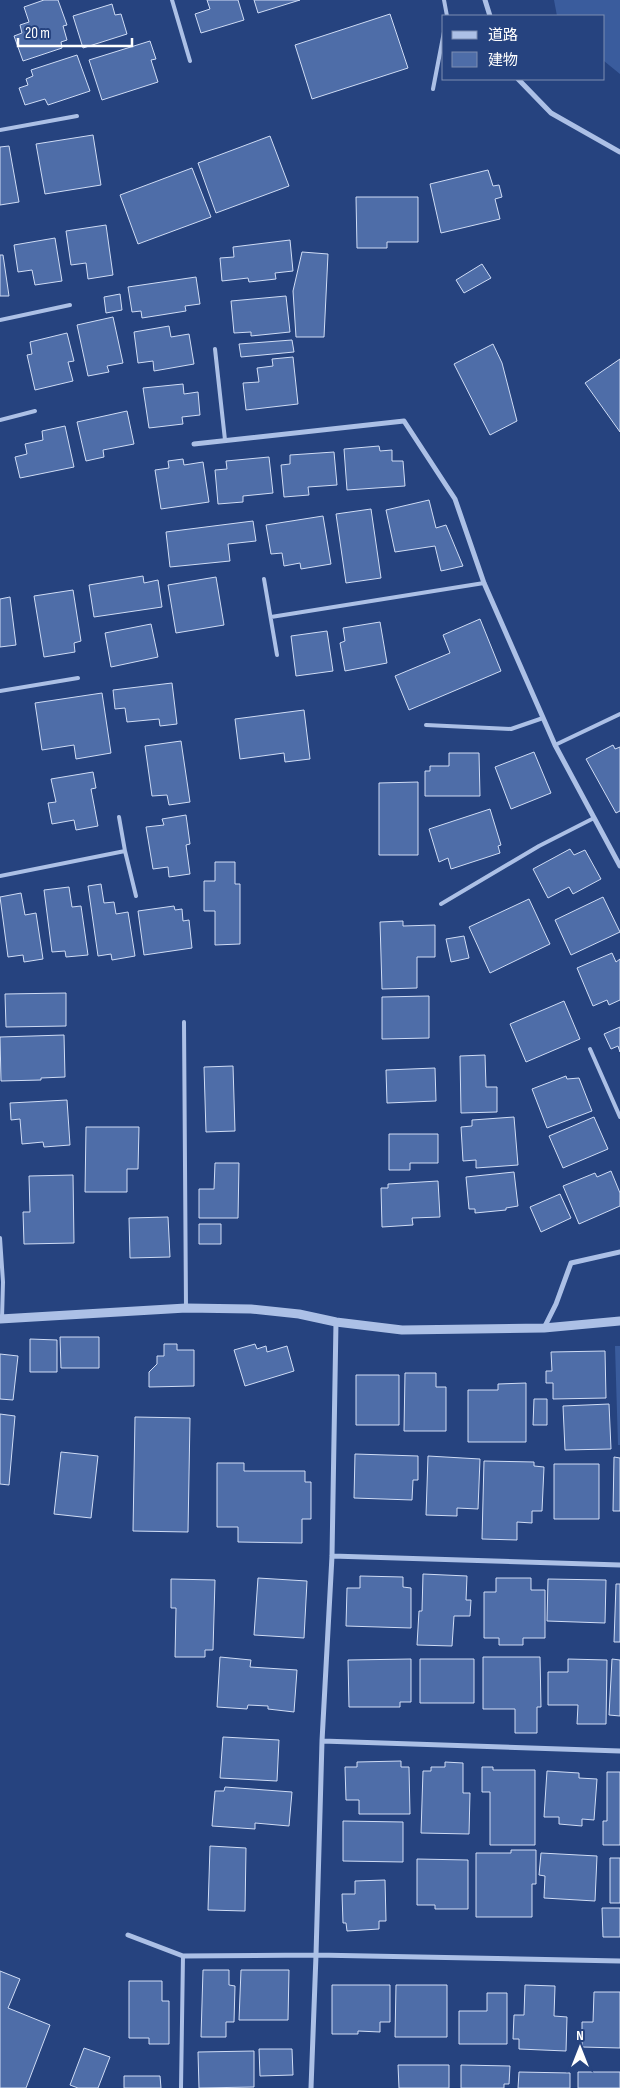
<svg xmlns="http://www.w3.org/2000/svg" width="620" height="2088" viewBox="0 0 620 2088" font-family="'Sofia Sans Condensed','Noto Sans JP',sans-serif">
<style>
.green{fill:#3a5c9d}
.building{fill:#4e6da8;stroke:#cfdcf5}
.lines{fill:none;stroke-linecap:round;stroke-linejoin:round}
.service{stroke:#acc0e6;stroke-width:4}
.minor{stroke:#acc0e6;stroke-width:5}
.tertiary{stroke:#acc0e6;stroke-width:9}
</style>
<rect width="100%" height="100%" fill="#26437f"/>
<path class="green" d="M554 0H620V74L604 61V16H557Z
M615 1346H620V1445H618Z"/>
<path class="building" d="M44 0H58L67 25 63 26 67 40 61 42 62 48 23 61 14 36 22 33 20 25 29 22 24 7Z
M207 0H238L244 20 201 33 195 14 210 9Z
M254 0H300L258 13Z
M112 4 115 15 121 14 127 34 83 48 73 16Z
M390 14 408 68 312 99 295 45Z
M150 41 156 59 151 60 158 82 102 100 89 60Z
M77 55 90 91 48 105 45 99 25 105 19 88 28 85 26 79 33 76 31 70Z
M93 135 101 185 45 194 36 144Z
M270 136 289 186 216 213 198 163Z
M9 146 19 202 0 205V147Z
M192 168 211 217 138 244 120 195Z
M488 170 493 186 499 185 502 197 495 199 500 219 441 233 430 184Z
M356 197H418V242H387V248H357Z
M106 225 113 275 88 279 86 263 71 265 66 231Z
M55 238 62 281 35 285 32 270 18 272 14 245Z
M290 240 293 271 275 273 276 279 249 282 248 278 222 281 220 258 234 257 233 247Z
M302 252 328 254 324 337H296L293 291Z
M0 255H3L9 296H0Z
M482 264 491 278 464 293 456 280Z
M196 277 200 304 185 306 186 311 142 318 141 311 132 312 128 287Z
M120 294 122 310 106 313 104 297Z
M286 296 290 332 251 336V332L234 333 231 301Z
M113 317 123 363 107 366 109 372 88 376 77 325Z
M169 326 171 337 189 334 194 364 154 371 153 361 138 363 134 332Z
M67 333 74 361 68 362 73 381 35 390 27 355 32 354 30 342Z
M292 340 294 352 241 357 239 344Z
M493 344 502 363 517 421 490 435 454 364Z
M293 357 298 404 246 410 243 383 259 382 257 368 273 366 272 359Z
M620 359V432L585 383Z
M183 384 184 394 198 392 200 415 182 417 183 424 149 428 143 388Z
M127 411 134 444 103 450 104 457 86 461 77 422Z
M65 426 74 467 20 478 15 457 27 454 25 444 43 440 42 431Z
M379 446 380 451 392 450V461H403L405 486 347 490 344 449Z
M334 452 337 485 308 487 309 495 284 497 281 465 290 464V455Z
M269 457 273 493 243 496V502L218 504 215 470 227 469 226 461Z
M183 459 184 465 203 462 209 502 161 509 155 470 169 468 168 461Z
M429 500 436 528 446 525 463 566 441 571 435 546 395 552 386 510Z
M371 509 381 578 346 583 336 514Z
M323 516 331 564 301 569 300 563 284 566 282 553 271 554 266 525Z
M253 521 256 541 228 544 230 561 170 567 166 532Z
M143 576 144 583 158 580 162 607 94 617 89 585Z
M216 577 224 625 176 633 168 585Z
M73 590 81 641 74 643 75 652 44 657 34 596Z
M10 597 16 645 0 647V599Z
M480 619 501 671 409 710 395 676 450 653 443 635Z
M380 622 387 663 345 671 340 643 345 641 343 628Z
M151 624 158 657 111 667 105 633Z
M327 631 333 671 296 676 291 636Z
M172 683 177 724 160 726 159 719 127 722 125 708 115 709 113 690Z
M102 693 111 753 76 759 74 745 42 750 35 703Z
M304 710 310 759 285 762 284 753 240 759 235 719Z
M181 741 190 802 169 805 167 795 152 796 145 746Z
M613 745 615 749 620 747V811L616 813 586 759Z
M534 752 551 793 511 809 495 767Z
M449 753H479L480 796H425V771H430V766H449Z
M93 772 96 788 91 789 98 826 76 830 74 820 52 824 48 803 56 802 51 779Z
M418 782V855H379V783Z
M490 809 501 845 498 846 500 853 451 869 448 858 439 862 429 829Z
M186 815 190 844 186 845 190 874 169 877 168 867 153 869 146 827 164 825 162 819Z
M570 849 574 855 585 850 601 879 573 894 569 887 548 898 533 869Z
M215 862H235V884H240V944L215 945V911H204V881H215Z
M101 884 104 903 114 902 116 914 128 912 135 956 112 960 111 954 98 956 88 886Z
M69 887 72 907 81 906 88 955 66 957 65 951 52 952 44 890Z
M21 893 25 915 36 913 43 959 24 962 23 955 8 957 0 897Z
M603 897 620 932 571 955 555 920Z
M529 899 550 944 490 973 469 927Z
M174 906 175 910 182 909 183 921 189 920 192 948 144 955 138 911Z
M403 921V926L435 925V957H417V988L382 989 380 922Z
M464 936 469 958 451 962 446 939Z
M612 953 616 962 620 959V1000L609 1005 607 1000 593 1006 577 968Z
M66 993V1026L6 1027 5 994Z
M429 996V1038L382 1039V997Z
M564 1001 580 1039 526 1062 510 1024Z
M620 1027V1052L618 1046 611 1049 604 1034Z
M64 1035 65 1077 41 1078V1080L1 1081 0 1037Z
M485 1055 486 1087H497V1112L461 1113 460 1056Z
M233 1066 235 1131 206 1132 204 1067Z
M435 1068 436 1101 387 1103 386 1070Z
M566 1076 567 1079 579 1078 592 1111 547 1128 532 1089Z
M67 1100 70 1145 44 1147 43 1142 22 1144 20 1119 11 1120 10 1103Z
M514 1117 518 1165 476 1168V1160L463 1161 461 1127 472 1126V1120Z
M594 1117 608 1149 563 1168 549 1136Z
M86 1127H139L138 1169H127V1192H85Z
M389 1134H438V1163H410V1170H389Z
M215 1163H239L238 1218H199V1189H214Z
M611 1171 620 1193V1206L579 1224 563 1186 595 1173 597 1177Z
M514 1172 518 1206 506 1208V1210L475 1213V1209H469L466 1177Z
M73 1175 74 1243 24 1244 23 1212H30L29 1176Z
M438 1181 440 1217 412 1218 413 1225 382 1227 381 1188H388V1184Z
M560 1194 571 1218 541 1232 530 1207Z
M168 1217 170 1257 130 1258 129 1218Z
M199 1224H221V1244H199Z
M60 1337H99V1368H61Z
M30 1339 57 1340V1372H30Z
M164 1344H177V1350H194V1386L149 1387V1372L157 1364V1356H164Z
M255 1344 257 1349 266 1346 267 1352 287 1346 294 1371 245 1386 234 1350Z
M605 1351 606 1398 553 1399V1383H546V1371H552L551 1352Z
M0 1354 18 1356 13 1400 0 1399Z
M405 1373H436V1387H446V1431H404Z
M356 1375H399V1425H356Z
M526 1383V1442H468V1390H498V1384Z
M534 1399H547V1425H533Z
M609 1404 611 1449 565 1450 563 1406Z
M0 1414 15 1416 9 1485 0 1484Z
M135 1417 190 1418 188 1532 133 1531Z
M61 1452 98 1456 91 1518 54 1514Z
M355 1454 418 1456V1480H413L412 1500 354 1498Z
M428 1456 480 1459 478 1509 457 1508V1516L426 1515Z
M614 1457 620 1458V1511H613Z
M484 1461 534 1462V1466L544 1467 542 1511H532V1523L517 1522V1540L482 1539Z
M217 1463H244V1471H305V1482H311V1519H302V1543L238 1542V1527H217Z
M554 1464H599V1519H554Z
M423 1574 467 1576 466 1600H471L470 1616H454L452 1646 417 1645 419 1611H422Z
M360 1576 403 1577V1587L411 1588V1628L346 1626 347 1588H360Z
M258 1578 307 1581 304 1638 254 1635Z
M496 1578H531V1590H545V1638H523V1645H499V1638H484V1592H496Z
M171 1579 215 1580 213 1650H205V1657H175L176 1608H171Z
M548 1579 606 1580 605 1623 547 1621Z
M616 1584H620V1642H614Z
M220 1657 251 1660 250 1667 297 1670 294 1712 268 1709V1706L248 1705 247 1709 217 1707Z
M483 1657H540L541 1707H537V1733H515V1709H483Z
M411 1659V1702H400V1707H349L348 1660Z
M420 1659H474V1703H420Z
M568 1659 607 1660 606 1724H577L578 1705H548V1672H568Z
M612 1659 620 1660V1716L609 1715Z
M223 1737 279 1740 277 1781 220 1778Z
M401 1761V1767H409L410 1814H359V1800H346L345 1767H357V1762Z
M445 1762 463 1763V1793H470L469 1834 421 1833 423 1771H431V1767H445Z
M482 1767H493V1770H535V1845H490V1792H482Z
M547 1771 579 1773V1778L597 1779 594 1820 582 1819V1826L559 1824V1817H544Z
M607 1772H620V1845H603V1821H607Z
M225 1787 292 1792 289 1826 255 1823V1829L212 1826 215 1791H224Z
M343 1821 403 1822V1862L343 1861Z
M210 1846 246 1848 245 1911 208 1910Z
M511 1850H536V1884H532V1917H476V1853H511Z
M541 1853 597 1856 595 1901 544 1898 545 1876 539 1875Z
M610 1858H620V1903H610Z
M417 1859 468 1860V1909H435V1905H417Z
M385 1880 386 1921H379V1929L347 1931 346 1923H343L342 1894H355V1881Z
M602 1908H620V1937H603Z
M203 1970H229V1985L235 1986 234 2022H226V2037H201Z
M241 1970H289L288 2020H239Z
M0 1971 20 1979 8 2008 50 2025 26 2088H0Z
M129 1981H162V2001H169V2044H149V2038H129Z
M332 1985H390V2022H380V2032L358 2031V2034H332Z
M396 1985H447V2037H395Z
M525 1985 555 1986 554 2016 567 2017 566 2051 519 2049V2039H513L514 2015H524Z
M594 1992H620V2048L582 2047V2022H593Z
M487 1993H507V2044H459V2011H487Z
M84 2048 110 2057 98 2088H78L70 2085Z
M259 2049H292L293 2075 260 2076Z
M254 2051V2087L199 2088 198 2052Z
M398 2065H449V2088H399Z
M461 2065 510 2066 509 2084H504V2088H461Z
M519 2072 570 2073V2088H518Z
M578 2072H620V2088H578Z
M124 2076H160L161 2088H124Z"/>
<g class="lines">
<path class="service" d="M172 0 190 61
M444 0 447 16
M433 89 444 32
M0 130 77 116
M0 320 70 305
M215 349 225 440
M0 420 35 411
M264 579 277 655
M271 617 484 583
M0 691 78 678
M426 725 511 729 543 718
M555 745 620 714
M119 817 125 851
M0 876 125 851 136 896
M441 904 539 846 594 818
M184 1022 186 1307
M590 1049 620 1117
M0 1238 3 1282 2 1318
M181 2088 183 1956"/>
<path class="minor" d="M485 0 490 16
M518 79 551 113 620 152
M194 444 404 421 455 499 484 583 555 745 620 866
M544 1328 556 1304 571 1263 620 1252
M332 1556 620 1565
M322 1741 620 1751
M128 1935 183 1956 316 1955 620 1961
M311 2088 316 1955 322 1741 332 1556 336 1322"/>
<path class="tertiary" d="M0 1319 186 1308 251 1309 299 1314 336 1322 402 1330 544 1328 620 1321"/>
</g>
<rect x="442" y="15" width="162" height="65" fill="#26437f" stroke="#7d8eb2"/>
<rect x="452" y="31" width="25" height="8" fill="#acc0e6" stroke="#7d8eb2"/>
<text x="488" y="40" font-size="15" fill="#ffffff">道路</text>
<rect x="452" y="52" width="25" height="15" fill="#4e6da8" stroke="#7d8eb2"/>
<text x="488" y="65" font-size="15" fill="#ffffff">建物</text>
<g transform="translate(580 2048)" stroke="#26437f" stroke-width="4" paint-order="stroke">
<path d="M0-4L9 19L0 12L-9 19Z" fill="#ffffff"/>
<text y="-8" font-size="14" font-weight="bold" text-anchor="middle" fill="#ffffff">N</text>
</g>
<path d="M18 38v8h114v-8" fill="none" stroke="#ffffff" stroke-width="2.5"/>
<text x="25" y="38" font-size="15" fill="#ffffff" stroke="#26437f" stroke-width="4" paint-order="stroke">20 m</text>
</svg>
